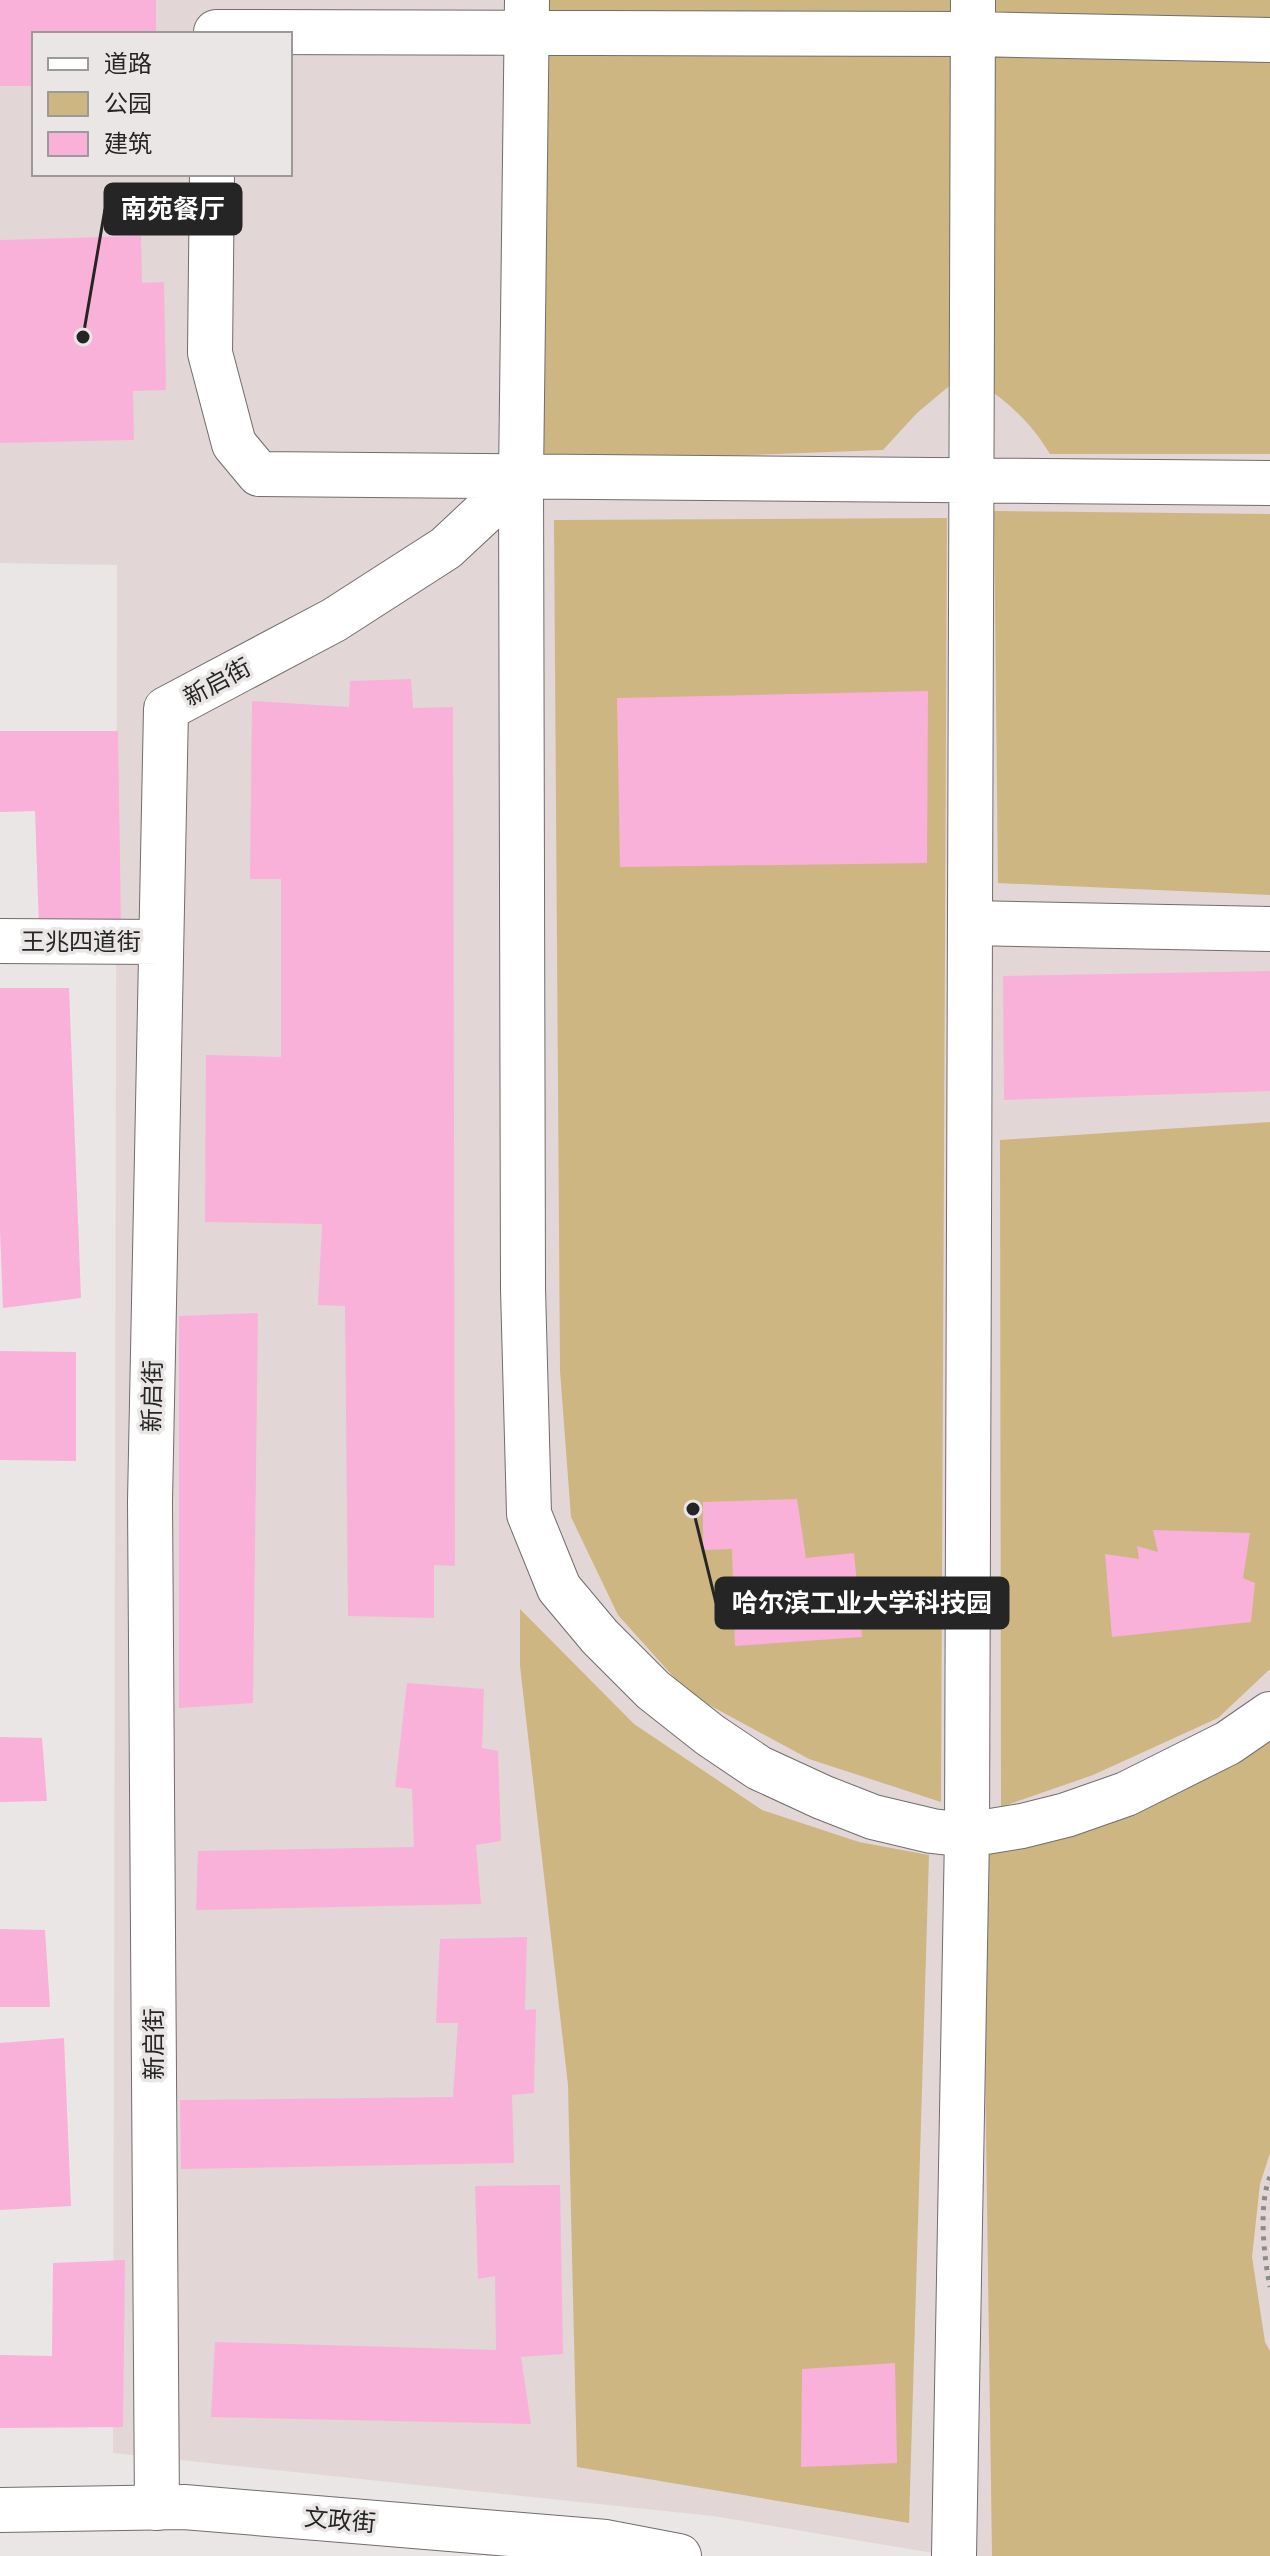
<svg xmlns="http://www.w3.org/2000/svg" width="1270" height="2556" viewBox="0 0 1270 2556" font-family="Cabin,'Noto Sans SC',sans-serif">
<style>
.built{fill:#e3d6d6;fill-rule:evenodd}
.green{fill:#cdb681}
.building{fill:#f9b1da}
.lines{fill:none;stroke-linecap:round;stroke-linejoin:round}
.minor-casing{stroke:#716d6d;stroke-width:46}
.major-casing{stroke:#716d6d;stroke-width:46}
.path{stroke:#8d8a8a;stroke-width:5;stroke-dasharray:4 6;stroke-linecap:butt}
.minor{stroke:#fff;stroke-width:44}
.major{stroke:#fff;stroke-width:44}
.labels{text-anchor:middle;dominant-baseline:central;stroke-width:7;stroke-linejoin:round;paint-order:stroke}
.street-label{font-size:24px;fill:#262525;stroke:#eae6e6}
.leader{fill:none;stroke:#262525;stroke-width:3}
.callout-dot{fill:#262525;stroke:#eae6e6;stroke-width:3}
.callout{fill:#262525;stroke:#262525;stroke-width:3}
.callout-label{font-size:26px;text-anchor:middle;font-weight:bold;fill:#fff}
</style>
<rect width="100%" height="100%" fill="#eae6e6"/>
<path class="built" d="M0 0H1270V2556H951L713 2516 113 2453 117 565 0 563ZM34 34H290V174H34Z"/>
<path class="green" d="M548 0H959V19L548 12Z
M988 0H1270V25L988 20Z
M545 46 952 48 954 382 917 413 883 450 534 463Z
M988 48 1270 57V454H1050C1031 423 1014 408 986 387Z
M994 511 1270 514V895L998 883Z
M947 518 941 1802 809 1759 689 1694 618 1615 571 1517 560 1371 554 520Z
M1270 1122V1669L1218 1718 1093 1775 1001 1807 1000 1140Z
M520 1609 634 1724 762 1810 859 1842 929 1855 909 2523 577 2467 568 2085 520 1666Z
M1270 1730V2153L1260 2184 1252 2257 1265 2342 1270 2351V2556H992L982 1850Z"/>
<path class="building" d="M0 0H156V34H34V86H0Z
M141 236 142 283 164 282 166 390 133 391 134 440 0 443V240Z
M411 679 413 708 453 707 455 1566 434 1565V1618L348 1616 345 1306 318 1305 322 1224 205 1222 206 1055 281 1057V879H250L252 701 349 707 350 681Z
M928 691 927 863 620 867 617 698Z
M0 731H118L121 926 39 928 35 811 0 812Z
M1270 971V1091L1004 1100 1003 976Z
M0 988H69L81 1298 3 1308 0 1230Z
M258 1313 253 1703 179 1708V1316Z
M0 1351 76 1352V1461L0 1460Z
M797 1499 806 1558 854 1553 862 1637 735 1646 732 1549 703 1550V1502Z
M1153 1530 1250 1533 1243 1578 1255 1583 1251 1622 1112 1637 1105 1554 1139 1559 1137 1546 1158 1552Z
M407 1683 484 1689 482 1748 498 1751 501 1841 476 1845 481 1904 196 1910 198 1851 414 1847 412 1789 395 1787Z
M0 1737 42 1738 47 1801 0 1802Z
M0 1929 45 1930 50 2007H0Z
M527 1937 525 2010 536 2009 534 2093 512 2095 514 2163 181 2169 180 2100 453 2097 458 2023H436L440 1939Z
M64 2038 71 2206 0 2210V2043Z
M560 2185 563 2354 521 2357 531 2424 211 2417 215 2342 496 2350 495 2276 478 2279 475 2186Z
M125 2260 123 2427 0 2428V2355L52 2356 53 2263Z
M895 2363 897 2463 801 2467 802 2369Z"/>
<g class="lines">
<defs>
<path id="minor" d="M527 0 521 478 523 1289 529 1514 559 1588 600 1637 653 1690 710 1735 759 1768 822 1797 873 1817 932 1831 967 1835 1022 1826 1066 1815 1126 1794 1228 1743 1270 1714
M216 32 972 34 1270 40
M212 174 210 353 234 444 259 474 1270 483
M970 923 1270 929
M0 941 161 942
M157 2508 150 1501 166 709 334 620 446 548 521 478
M954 2556 967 1835 973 0"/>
<path id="major" d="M0 2510 184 2507 606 2542 679 2556"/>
</defs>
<use href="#minor" class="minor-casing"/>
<use href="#major" class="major-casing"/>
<path class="path" d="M1270 2177C1258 2205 1264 2257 1270 2287"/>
<use href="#minor" class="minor"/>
<use href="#major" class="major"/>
</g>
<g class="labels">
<g class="street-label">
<text transform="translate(217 682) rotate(-28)">新启街</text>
<text x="81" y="941">王兆四道街</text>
<text transform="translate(152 1396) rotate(-89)">新启街</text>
<text transform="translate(153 2044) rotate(-90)">新启街</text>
<text transform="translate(340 2520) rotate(5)">文政街</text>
</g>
</g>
<path class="leader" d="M83 337L105 209M693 1509L716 1603"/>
<g class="callout-dot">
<circle cx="83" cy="337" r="8"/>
<circle cx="693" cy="1509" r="8"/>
</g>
<g class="callout">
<rect x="105" y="184" width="136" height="50" rx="8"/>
<rect x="716" y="1578" width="292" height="50" rx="8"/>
</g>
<g class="callout-label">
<text x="173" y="218">南苑餐厅</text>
<text x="862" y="1612">哈尔滨工业大学科技园</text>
</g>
<rect x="32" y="32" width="260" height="144" fill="#eae6e6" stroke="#9c9999" stroke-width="2"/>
<rect x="48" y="58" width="40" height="12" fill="#ffffff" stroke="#9c9999" stroke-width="2"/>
<text x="104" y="72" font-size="24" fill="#262525">道路</text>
<rect x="48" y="92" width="40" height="24" fill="#cdb681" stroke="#9c9999" stroke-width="2"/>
<text x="104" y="112" font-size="24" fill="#262525">公园</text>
<rect x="48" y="132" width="40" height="24" fill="#f9b1da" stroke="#9c9999" stroke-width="2"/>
<text x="104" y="152" font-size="24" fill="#262525">建筑</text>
</svg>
